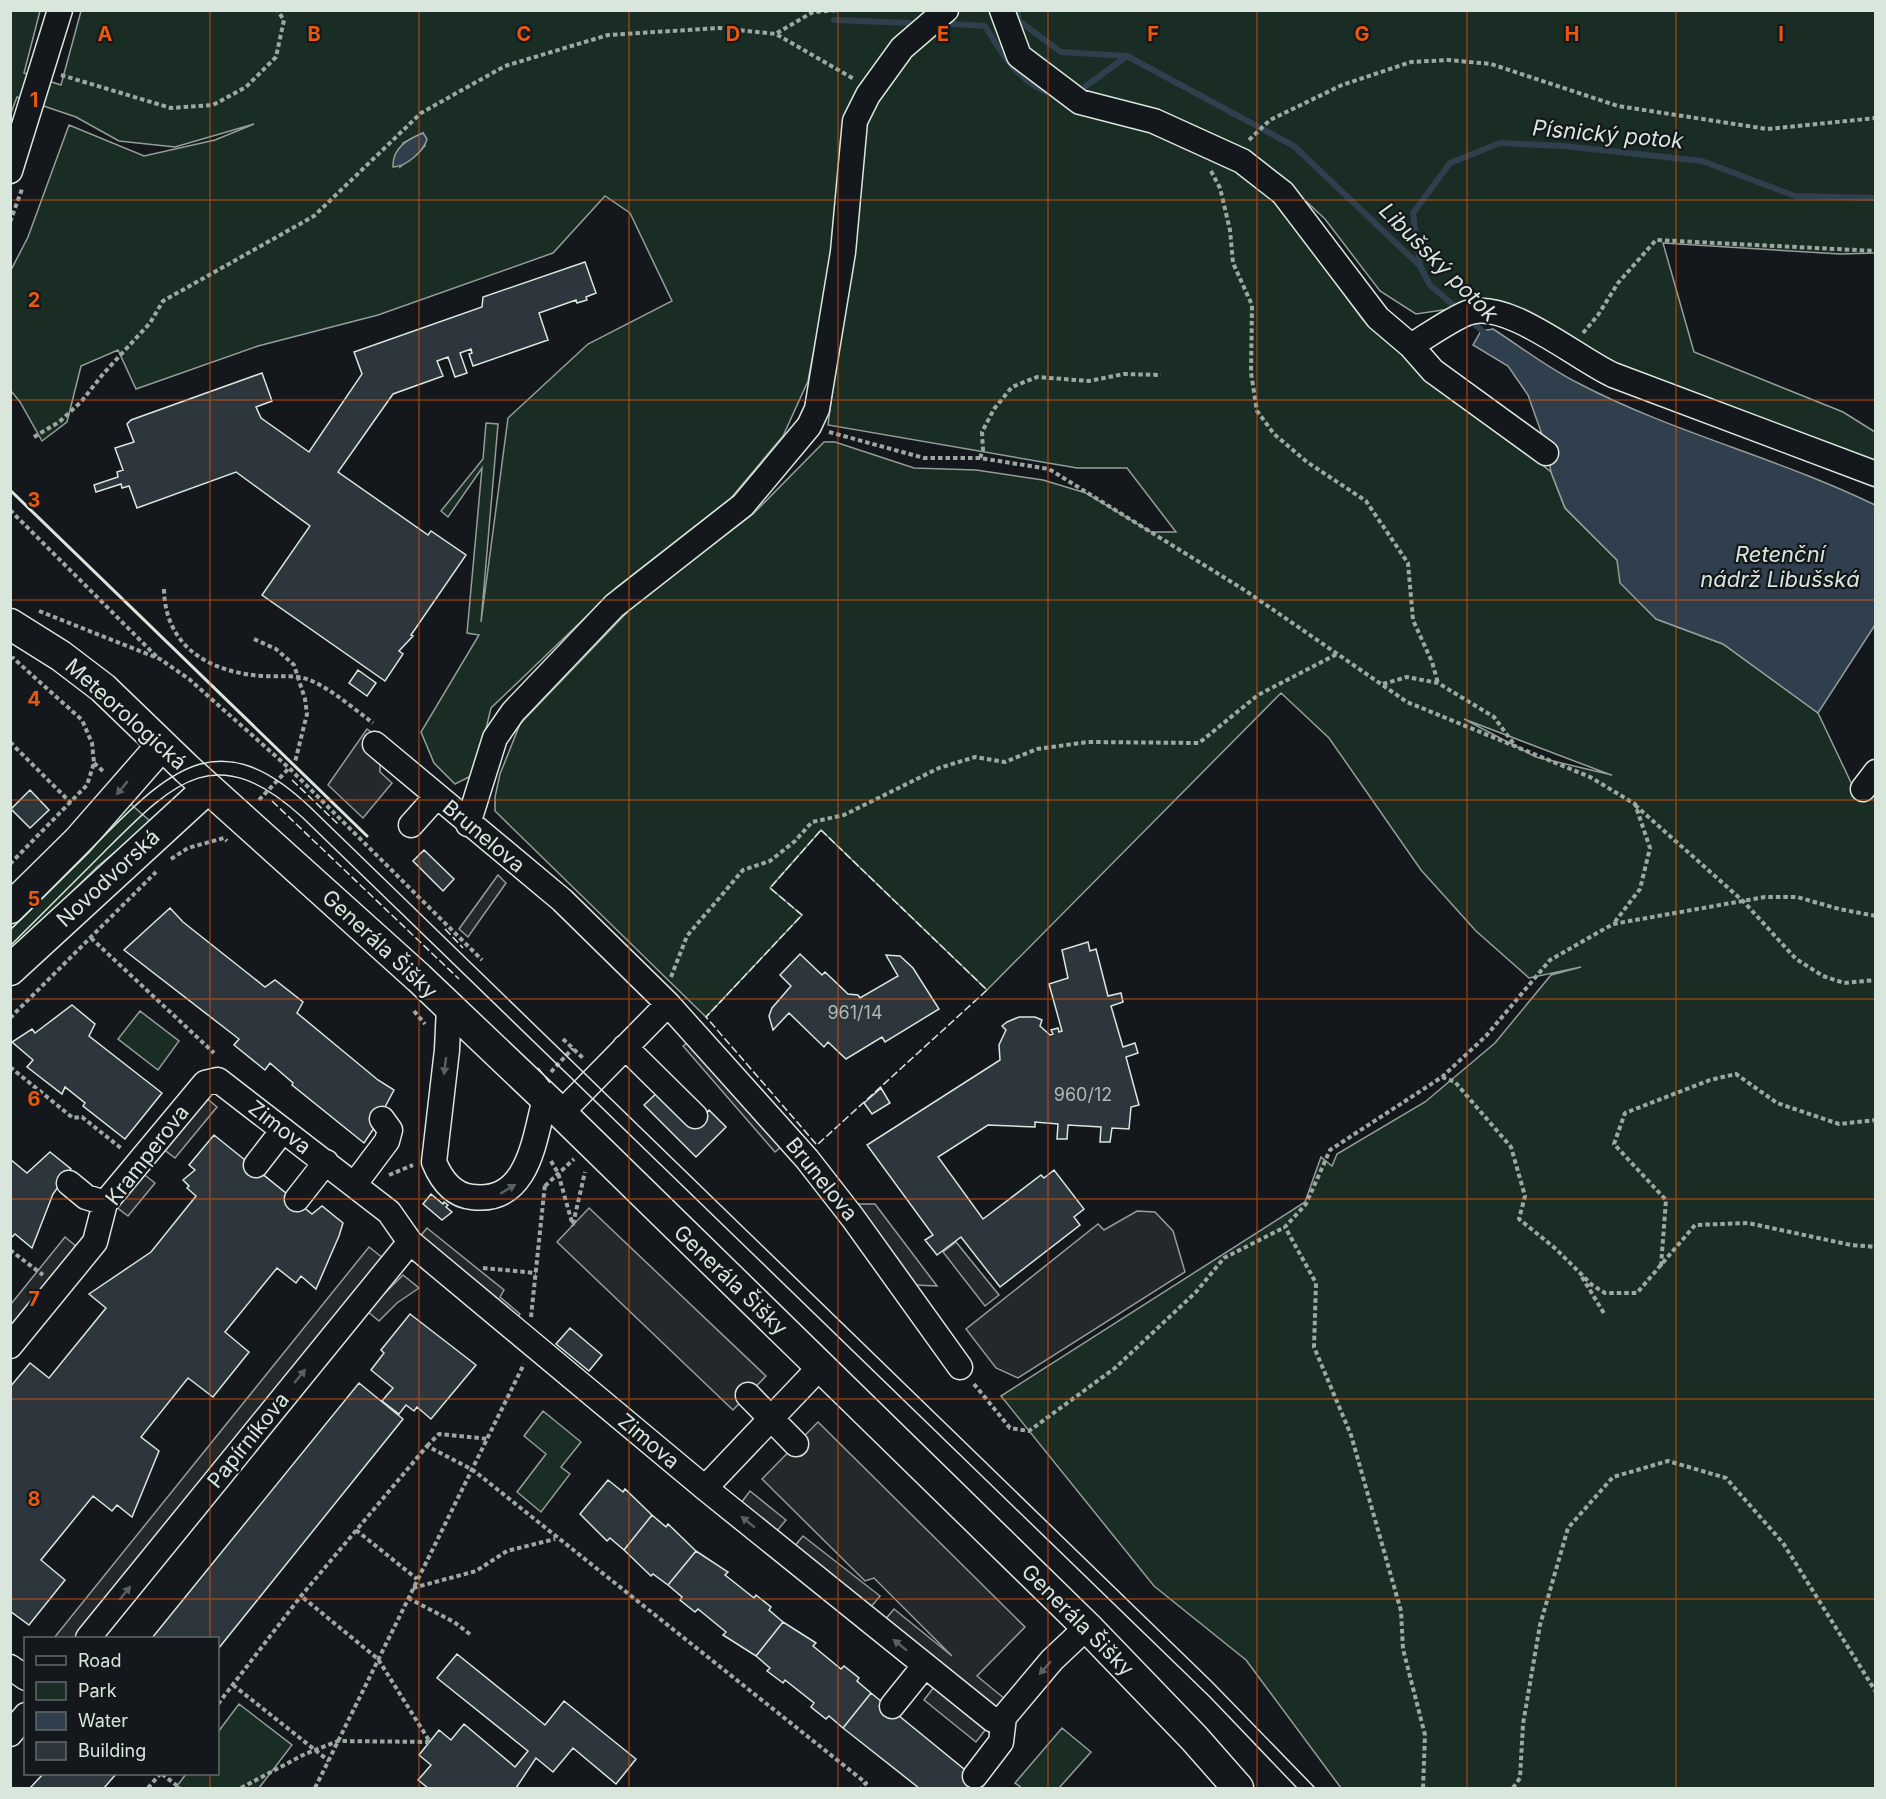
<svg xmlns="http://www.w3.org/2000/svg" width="1886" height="1799" viewBox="0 0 1886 1799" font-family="Inter,sans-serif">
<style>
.green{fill:#1a2d24;stroke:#939e99;stroke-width:1.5;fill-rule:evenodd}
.parking{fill:#24282b;stroke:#939e99;stroke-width:1.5}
.water{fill:#2f3f4d;stroke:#939e99;stroke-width:1.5}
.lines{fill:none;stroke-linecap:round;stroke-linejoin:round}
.stream{stroke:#2f3f4d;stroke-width:6}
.building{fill:#2c363c;stroke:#d8e6dc;stroke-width:1.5}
.minor-casing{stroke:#d8e6dc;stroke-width:27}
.major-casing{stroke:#d8e6dc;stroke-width:33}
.path{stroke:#9da8a2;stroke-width:4;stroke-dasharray:4.5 3;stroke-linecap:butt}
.minor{stroke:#14181c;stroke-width:24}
.major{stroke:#14181c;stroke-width:30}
.tram{stroke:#d8e6dc;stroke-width:1.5}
.fence{stroke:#d8e6dc;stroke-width:1.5;stroke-dasharray:8 3;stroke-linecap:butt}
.wall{stroke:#d8e6dc;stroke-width:3}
.oneway{fill:#59605f}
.grid{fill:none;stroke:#e8590c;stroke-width:1.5;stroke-opacity:0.55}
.labels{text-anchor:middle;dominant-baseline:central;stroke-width:4.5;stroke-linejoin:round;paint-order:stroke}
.number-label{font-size:18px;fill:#adbab4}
.street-label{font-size:21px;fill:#d8e6dc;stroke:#14181c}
.water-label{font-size:22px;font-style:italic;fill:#d8e6dc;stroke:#14181c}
.grid-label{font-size:20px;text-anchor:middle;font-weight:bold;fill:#e8590c;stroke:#14181c;stroke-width:4.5;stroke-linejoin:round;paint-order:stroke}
</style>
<rect width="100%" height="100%" fill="#14181c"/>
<path class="green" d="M11 11H40L24 73 61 85 81 11H937L855 115 842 202 808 381 783 436 731 498 617 587 491 708 475 774 455 784 434 763 421 732 479 635 467 633 482 468 448 517 441 511 483 459 486 423 498 424 481 622 508 418 588 344 672 301 630 213 605 196 553 253 378 315 258 346 136 389 118 350 81 366 67 422 42 441 20 402 11 391V270L28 237 69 125 144 156 215 140 254 124 175 147 119 141 76 117 17 97 11 113ZM423 133 425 146 400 167 403 143Z
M955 11H992L1011 58 1186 143 1265 186 1363 320 1551 472 1565 508 1617 560 1656 619 1723 644 1818 713 1856 793 1875 795V1788H1341L1246 1660 1154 1586 1001 1396 1305 1202 1321 1157 1332 1166 1337 1154 1425 1102 1495 1043 1551 975 1581 967 1529 978 1476 931 1421 870 1329 738 1281 693 987 990 821 830 770 888 802 915 706 1017 495 811V797L500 774 520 724 636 603 753 514 824 442H835L914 468 976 470 1043 480 1086 493 1151 532H1176L1127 468H1077L828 425 850 253 860 120 907 50ZM1464 719 1611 775H1612L1536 757Z
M1010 11H1875V253L1840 254 1663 243 1694 352 1843 412 1875 432V469L1463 307 1416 314 1380 291 1325 219 1268 166 1160 112 1082 91 1025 48Z
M124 798 151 822 98 866 11 952V922Z
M140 1011 179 1041 158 1070 118 1039Z
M543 1411 581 1442 561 1467 570 1474 541 1512 517 1492 546 1454 524 1436Z
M239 1704 292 1745 259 1788H181L177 1786 186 1774H218V1732Z
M1062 1728 1091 1752 1059 1788H1022L1015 1783Z"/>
<path class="parking" d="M367 729 380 738V772L392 783 363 818 328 785Z
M498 875 506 883 468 937 459 929Z
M689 1042 781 1147 775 1152 683 1046Z
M204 1096 217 1107 175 1158 162 1148Z
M141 1172 155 1183 128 1216 115 1206Z
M852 1204H875L937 1286 914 1285Z
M589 1208 766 1376 733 1410 557 1242Z
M1137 1211 1155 1212 1173 1231 1185 1272 1018 1378 996 1368 966 1329 1098 1224 1104 1230Z
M427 1228 504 1290 500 1297 520 1314 515 1320 418 1239Z
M65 1237 77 1247 11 1329V1304Z
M956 1242 999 1295 985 1306 943 1252Z
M369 1247 383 1258 76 1638H54Z
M403 1275 419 1288 397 1303 379 1321 367 1311Z
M818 1422 1025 1627 977 1676 1005 1699 995 1711 884 1621 894 1609 952 1656 874 1578 865 1581 762 1479Z
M750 1491 786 1520 776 1532 741 1503Z
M803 1536 880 1596 870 1608 794 1547Z
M934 1687 986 1729 976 1742 924 1700Z"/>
<path class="water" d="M423 133 427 139C424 151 406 167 393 167 392 148 408 139 423 133Z
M1493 329C1521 347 1548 368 1578 383 1673 433 1779 458 1875 505V625L1818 713 1723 644 1656 619 1620 583 1617 560 1565 508 1551 472 1545 443 1528 395 1508 366 1473 345 1481 331Z"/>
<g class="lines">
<path class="stream" d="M1017 10 1019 21 1061 52 1127 56 1294 146 1420 266 1430 285 1460 311
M834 20 909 23
M953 24 985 26C1002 54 1021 87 1056 95
M1086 86 1127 56
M1420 265 1413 213 1450 163 1500 143 1564 146 1702 161 1795 196 1876 198
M1470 320 1487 335"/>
</g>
<path class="building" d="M585 262 596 293 586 297 587 300 577 303 576 300 539 313 548 340 473 366 469 354 472 353 471 349 460 353 467 373 455 377 448 357 437 361 443 376 393 394 338 472 428 535 431 531 466 555 411 635 413 636 399 651 403 654 385 681 262 595 310 526 236 472 137 508 129 486 122 488 121 484 96 492 94 485 118 477 117 472 123 470 115 448 134 442 127 424 131 420 262 373 272 401 256 407 261 418 309 452 362 374 354 352 482 307 483 297Z
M358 670 376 683 367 696 349 683Z
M30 790 49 810 30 828 11 809Z
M424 850 454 879 443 891 413 861Z
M170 908 183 922 265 987 275 980 303 1002 297 1013 378 1080 394 1090 385 1107 387 1109 364 1143 292 1085 293 1083 270 1063 265 1070 234 1045 239 1039 124 950Z
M1088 942 1090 951 1096 949 1108 996 1121 993 1123 1002 1111 1006 1123 1047 1135 1043 1138 1053 1126 1057 1139 1105 1131 1107 1129 1129 1112 1128 1110 1142H1100L1101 1127 1068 1125 1067 1139H1057L1058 1124 1035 1122V1127L988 1125 938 1157 983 1219 1041 1175 1044 1178 1054 1170 1084 1209 1074 1217 1080 1225 1000 1287 961 1237 937 1255 925 1240 933 1235 867 1145 1000 1060 999 1045 1006 1030 1002 1026 1007 1022 1019 1017H1035L1042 1020 1040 1026 1050 1035 1053 1034 1051 1030 1058 1028 1059 1032 1062 1031 1049 984 1068 978 1062 950Z
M800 954 822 975 825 972 848 994 858 995 860 998 898 976 886 955 900 956 913 968 939 1009 885 1042 882 1037 846 1059 828 1042 824 1047 789 1013 773 1030 769 1016 772 1008 791 986 780 975Z
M72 1005 95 1024 89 1036 162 1093 125 1139 83 1106 85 1103 65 1087 62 1094 27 1067 33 1060 12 1042 32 1029 35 1033Z
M881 1088 890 1103 872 1114 864 1103Z
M658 1092 693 1126 709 1110 726 1127 696 1157 644 1105Z
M214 1135 312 1214 322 1206 343 1223 339 1236 316 1289 301 1276 296 1283 277 1268 225 1332 249 1352 213 1397 188 1378 141 1437 159 1451 132 1517 117 1505 112 1511 93 1496 41 1560 65 1580 29 1625 10 1611V1387L30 1363 49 1378 106 1308 89 1294 151 1252 196 1196 187 1188 189 1186 183 1180 195 1170 189 1165Z
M50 1152 71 1169 53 1194 32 1248 15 1234 10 1239V1159L27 1173Z
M431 1194 443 1204 444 1202 448 1205 446 1207 452 1212 442 1220 423 1204Z
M410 1314 476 1365 431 1419 417 1407 414 1411 406 1405 399 1414 382 1401 393 1388 371 1370 384 1353 381 1350Z
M570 1328 602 1355 589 1371 556 1344Z
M359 1383 403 1419 218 1649V1638H152Z
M608 1480 623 1492 625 1489 652 1515 624 1550 610 1538 607 1541 580 1514Z
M652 1515 666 1527 668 1524 696 1551 668 1585 653 1574 651 1576 624 1550Z
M696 1551 728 1572 725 1575 754 1598 756 1595 771 1607 769 1610 783 1622 756 1656 723 1635 726 1632 698 1609 695 1612 680 1600 682 1597 668 1585Z
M783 1622 816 1643 813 1646 841 1669 844 1666 859 1678 857 1681 871 1693 843 1728 829 1716 826 1719 811 1707 814 1703 785 1680 783 1683 767 1671 770 1668 756 1656Z
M457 1654 545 1725 564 1701 636 1759 616 1784 573 1748 553 1772 536 1758 516 1788H428L418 1780 431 1765 419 1755 439 1730 451 1740 464 1724 515 1767 528 1751 437 1678Z
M871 1693 980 1782 974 1788H919L843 1728Z
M43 1774H116L104 1788H30Z"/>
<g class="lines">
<defs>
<path id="minor" d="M1002 10 1019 56 1080 102 1154 121 1242 161 1283 193 1378 318 1411 346C1429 335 1448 321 1467 313 1506 298 1576 358 1613 375L1876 474
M10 171 60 10
M1411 346 1433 371 1546 453
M375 744 562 900 668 1004 807 1159 853 1218 960 1367
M1863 789 1876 772
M468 824 495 738 513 712 614 606 743 505 809 426 817 409 843 252 855 121 868 95 902 48 946 10
M411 825 437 796
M449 1007 447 1050 434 1162C441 1179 452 1195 472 1197 529 1204 534 1139 545 1099
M625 1047 695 1116
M561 1113 668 1004
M256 1165 283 1130
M69 1183 86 1197 105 1203
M354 1185 387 1141 390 1130 382 1119
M297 1199 326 1162
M10 1346 95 1242 105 1203 205 1083 218 1080 389 1212 410 1242 705 1488 993 1720 1004 1717 1052 1660 1087 1627
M748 1395 796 1444
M705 1488 820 1367
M88 1638 410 1242
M10 1667 26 1678
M892 1706 925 1665
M10 1734 26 1715
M975 1776 1001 1742 1004 1717"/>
<path id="major" d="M10 624 61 656 103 688 187 769 419 978 561 1113 1087 1627 1194 1738 1238 1788
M10 908 78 841 162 745
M10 970 208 788"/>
</defs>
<use href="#minor" class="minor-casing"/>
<use href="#major" class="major-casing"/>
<path class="path" d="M777 33 813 12 839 10
M61 75 171 108 213 105 246 87 276 57 284 20 277 10
M1249 140 1270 120 1342 85 1411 62 1448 60 1491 64 1618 106 1767 129 1876 118
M1211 171 1220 188 1230 230 1233 263 1252 305 1251 373 1257 411 1274 434 1307 462 1366 501 1408 563 1413 620 1432 662 1438 683
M10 222 22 189
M1583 333 1598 315 1618 283 1656 240 1876 251
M829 432 924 458H980L1049 469 1246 591 1407 702 1590 777 1635 804 1650 848 1640 889 1614 923
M34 437 59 422 81 402 103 374 150 323 163 301 314 216 421 113 505 66 608 35 719 28 776 34 854 79
M980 458 983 450 982 432 994 409 1012 387 1037 377 1089 381 1124 374 1161 375
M10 510 157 657
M164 589C165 646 208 672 262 676 279 677 296 674 312 681 334 691 354 709 373 723
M39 611 160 659 189 679 289 768 482 960
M254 639 276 649 294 665 305 699 307 714 295 762
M1383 684 1407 677 1438 683 1494 717 1516 747
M10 742 71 803
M94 763 105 773
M259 800 289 768
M1635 805 1744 902 1796 959 1823 976 1844 983 1876 980
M171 859 188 848 224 838 227 841
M10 864 87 785 94 763 92 743 82 720 12 657
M91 938 214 1053
M671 977 687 936 743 870 770 861 795 841 812 822 844 815 939 768 975 757 1005 762 1037 749 1088 742 1199 743 1258 695 1337 654
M414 1011 425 1024
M10 1018 156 872
M563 1039 584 1059
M10 1067 73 1118 82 1117 122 1149
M551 1072 573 1048
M1442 1077 1455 1082 1511 1147 1525 1196 1519 1219 1556 1249 1592 1285 1605 1293H1637L1695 1225 1748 1223 1851 1245 1876 1247
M551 1161 558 1173 573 1226
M389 1175 413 1165
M545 1186 574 1159
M573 1224 585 1172
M10 1250 43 1275
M1661 1266 1666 1200 1614 1144 1625 1113 1710 1080 1736 1074 1777 1103 1839 1124 1876 1120
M483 1268 536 1273
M1582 1277 1605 1315
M531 1317 545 1184
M974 1384 1010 1428 1029 1431 1115 1368 1196 1292 1224 1258 1285 1227
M427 1446 439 1434 488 1439
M356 1530 417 1579
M413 1588 476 1571 507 1551 555 1539
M408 1598 454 1622 471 1635
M233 1685 329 1761
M218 1704 301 1596 427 1446 473 1470 866 1783 861 1788
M162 1774 180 1788
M148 1788 160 1774
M241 1788 305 1754 338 1741 430 1742 378 1659 301 1596
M315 1788 524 1364
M1423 1788 1425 1735 1403 1649 1401 1611 1351 1435 1314 1347 1316 1283 1285 1227 1306 1204 1330 1150 1442 1077 1486 1036 1550 960 1613 924 1765 897H1797L1839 909 1876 916
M1513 1788 1520 1778 1523 1724 1540 1625 1568 1528 1613 1477 1668 1461 1726 1478 1783 1543 1876 1692"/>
<use href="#minor" class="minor"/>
<use href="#major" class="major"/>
<path class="tram" d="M10 930C41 900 71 869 101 839 173 766 222 723 311 808L1212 1682 1315 1788
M10 946C42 914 73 883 104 852 174 782 215 738 302 817L1210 1697 1297 1788"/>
<path class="fence" d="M292 780 339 825
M272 801 459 979
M821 830 987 990 817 1145 706 1017 802 915 770 888Z
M445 929 463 948
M538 1068 552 1085"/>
<path class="wall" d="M10 490 367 836"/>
</g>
<defs><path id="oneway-solid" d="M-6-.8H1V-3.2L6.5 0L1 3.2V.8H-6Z" transform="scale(1.5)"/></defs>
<g class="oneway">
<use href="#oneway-solid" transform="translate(122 788) rotate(130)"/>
<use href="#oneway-solid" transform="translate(445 1066) rotate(97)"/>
<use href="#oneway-solid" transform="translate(508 1189) rotate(-31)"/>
<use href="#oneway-solid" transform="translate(300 1376) rotate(-51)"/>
<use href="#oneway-solid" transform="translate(748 1522) rotate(-141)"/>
<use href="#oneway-solid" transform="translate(125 1593) rotate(-51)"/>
<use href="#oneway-solid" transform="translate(900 1645) rotate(-141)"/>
<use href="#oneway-solid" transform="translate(1045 1668) rotate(131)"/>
</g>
<path class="grid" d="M210 10V1638M419 10V1788M629 10V1788M838 10V1788M1048 10V1788M1257 10V1788M1467 10V1788M1676 10V1788M10 200H1876M10 400H1876M10 600H1876M10 800H1876M10 999H1876M10 1199H1876M10 1399H1876M10 1599H1876M210 1774V1788"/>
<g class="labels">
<g class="number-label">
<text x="855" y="1012">961/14</text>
<text x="1083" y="1094">960/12</text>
</g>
<g class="street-label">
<text transform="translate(126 714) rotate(42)">Meteorologická</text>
<text transform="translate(484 836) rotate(40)">Brunelova</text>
<text transform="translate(108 878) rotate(-43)">Novodvorská</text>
<text transform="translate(380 944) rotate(43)">Generála Šišky</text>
<text transform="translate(280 1127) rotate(38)">Zimova</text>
<text transform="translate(147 1155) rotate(-52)">Kramperova</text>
<text transform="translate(822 1179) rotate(51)">Brunelova</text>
<text transform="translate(731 1280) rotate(44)">Generála Šišky</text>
<text transform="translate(248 1440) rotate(-51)">Papírníkova</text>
<text transform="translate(649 1441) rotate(40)">Zimova</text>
<text transform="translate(1078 1620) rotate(45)">Generála Šišky</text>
</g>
<g class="water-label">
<text transform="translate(1608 134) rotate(5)">Písnický potok</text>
<text transform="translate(1439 262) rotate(45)">Libušský potok</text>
<text x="1780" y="554">Retenční<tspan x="1780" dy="25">nádrž Libušská</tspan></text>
</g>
</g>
<g class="grid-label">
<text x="105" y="41">A</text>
<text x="314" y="41">B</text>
<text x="524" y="41">C</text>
<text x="733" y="41">D</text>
<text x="943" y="41">E</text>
<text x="1153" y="41">F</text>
<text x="1362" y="41">G</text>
<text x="1572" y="41">H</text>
<text x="1781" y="41">I</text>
<text x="34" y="107">1</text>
<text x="34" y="307">2</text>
<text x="34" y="507">3</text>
<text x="34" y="706">4</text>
<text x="34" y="906">5</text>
<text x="34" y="1106">6</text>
<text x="34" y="1306">7</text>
<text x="34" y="1506">8</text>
</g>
<rect width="1886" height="1799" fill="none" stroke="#d8e6dc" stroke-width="24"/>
<rect x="24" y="1637" width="195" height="138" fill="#14181c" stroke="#626a69" stroke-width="1.5"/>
<rect x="36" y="1656" width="30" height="9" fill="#14181c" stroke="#626a69" stroke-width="1.5"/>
<text x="78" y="1667" font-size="18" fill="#d8e6dc">Road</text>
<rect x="36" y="1682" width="30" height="18" fill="#1a2d24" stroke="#626a69" stroke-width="1.5"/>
<text x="78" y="1697" font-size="18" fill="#d8e6dc">Park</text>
<rect x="36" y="1712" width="30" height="18" fill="#2f3f4d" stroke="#626a69" stroke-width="1.5"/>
<text x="78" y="1727" font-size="18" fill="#d8e6dc">Water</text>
<rect x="36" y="1742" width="30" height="18" fill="#2c363c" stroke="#626a69" stroke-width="1.5"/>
<text x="78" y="1757" font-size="18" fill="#d8e6dc">Building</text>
</svg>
